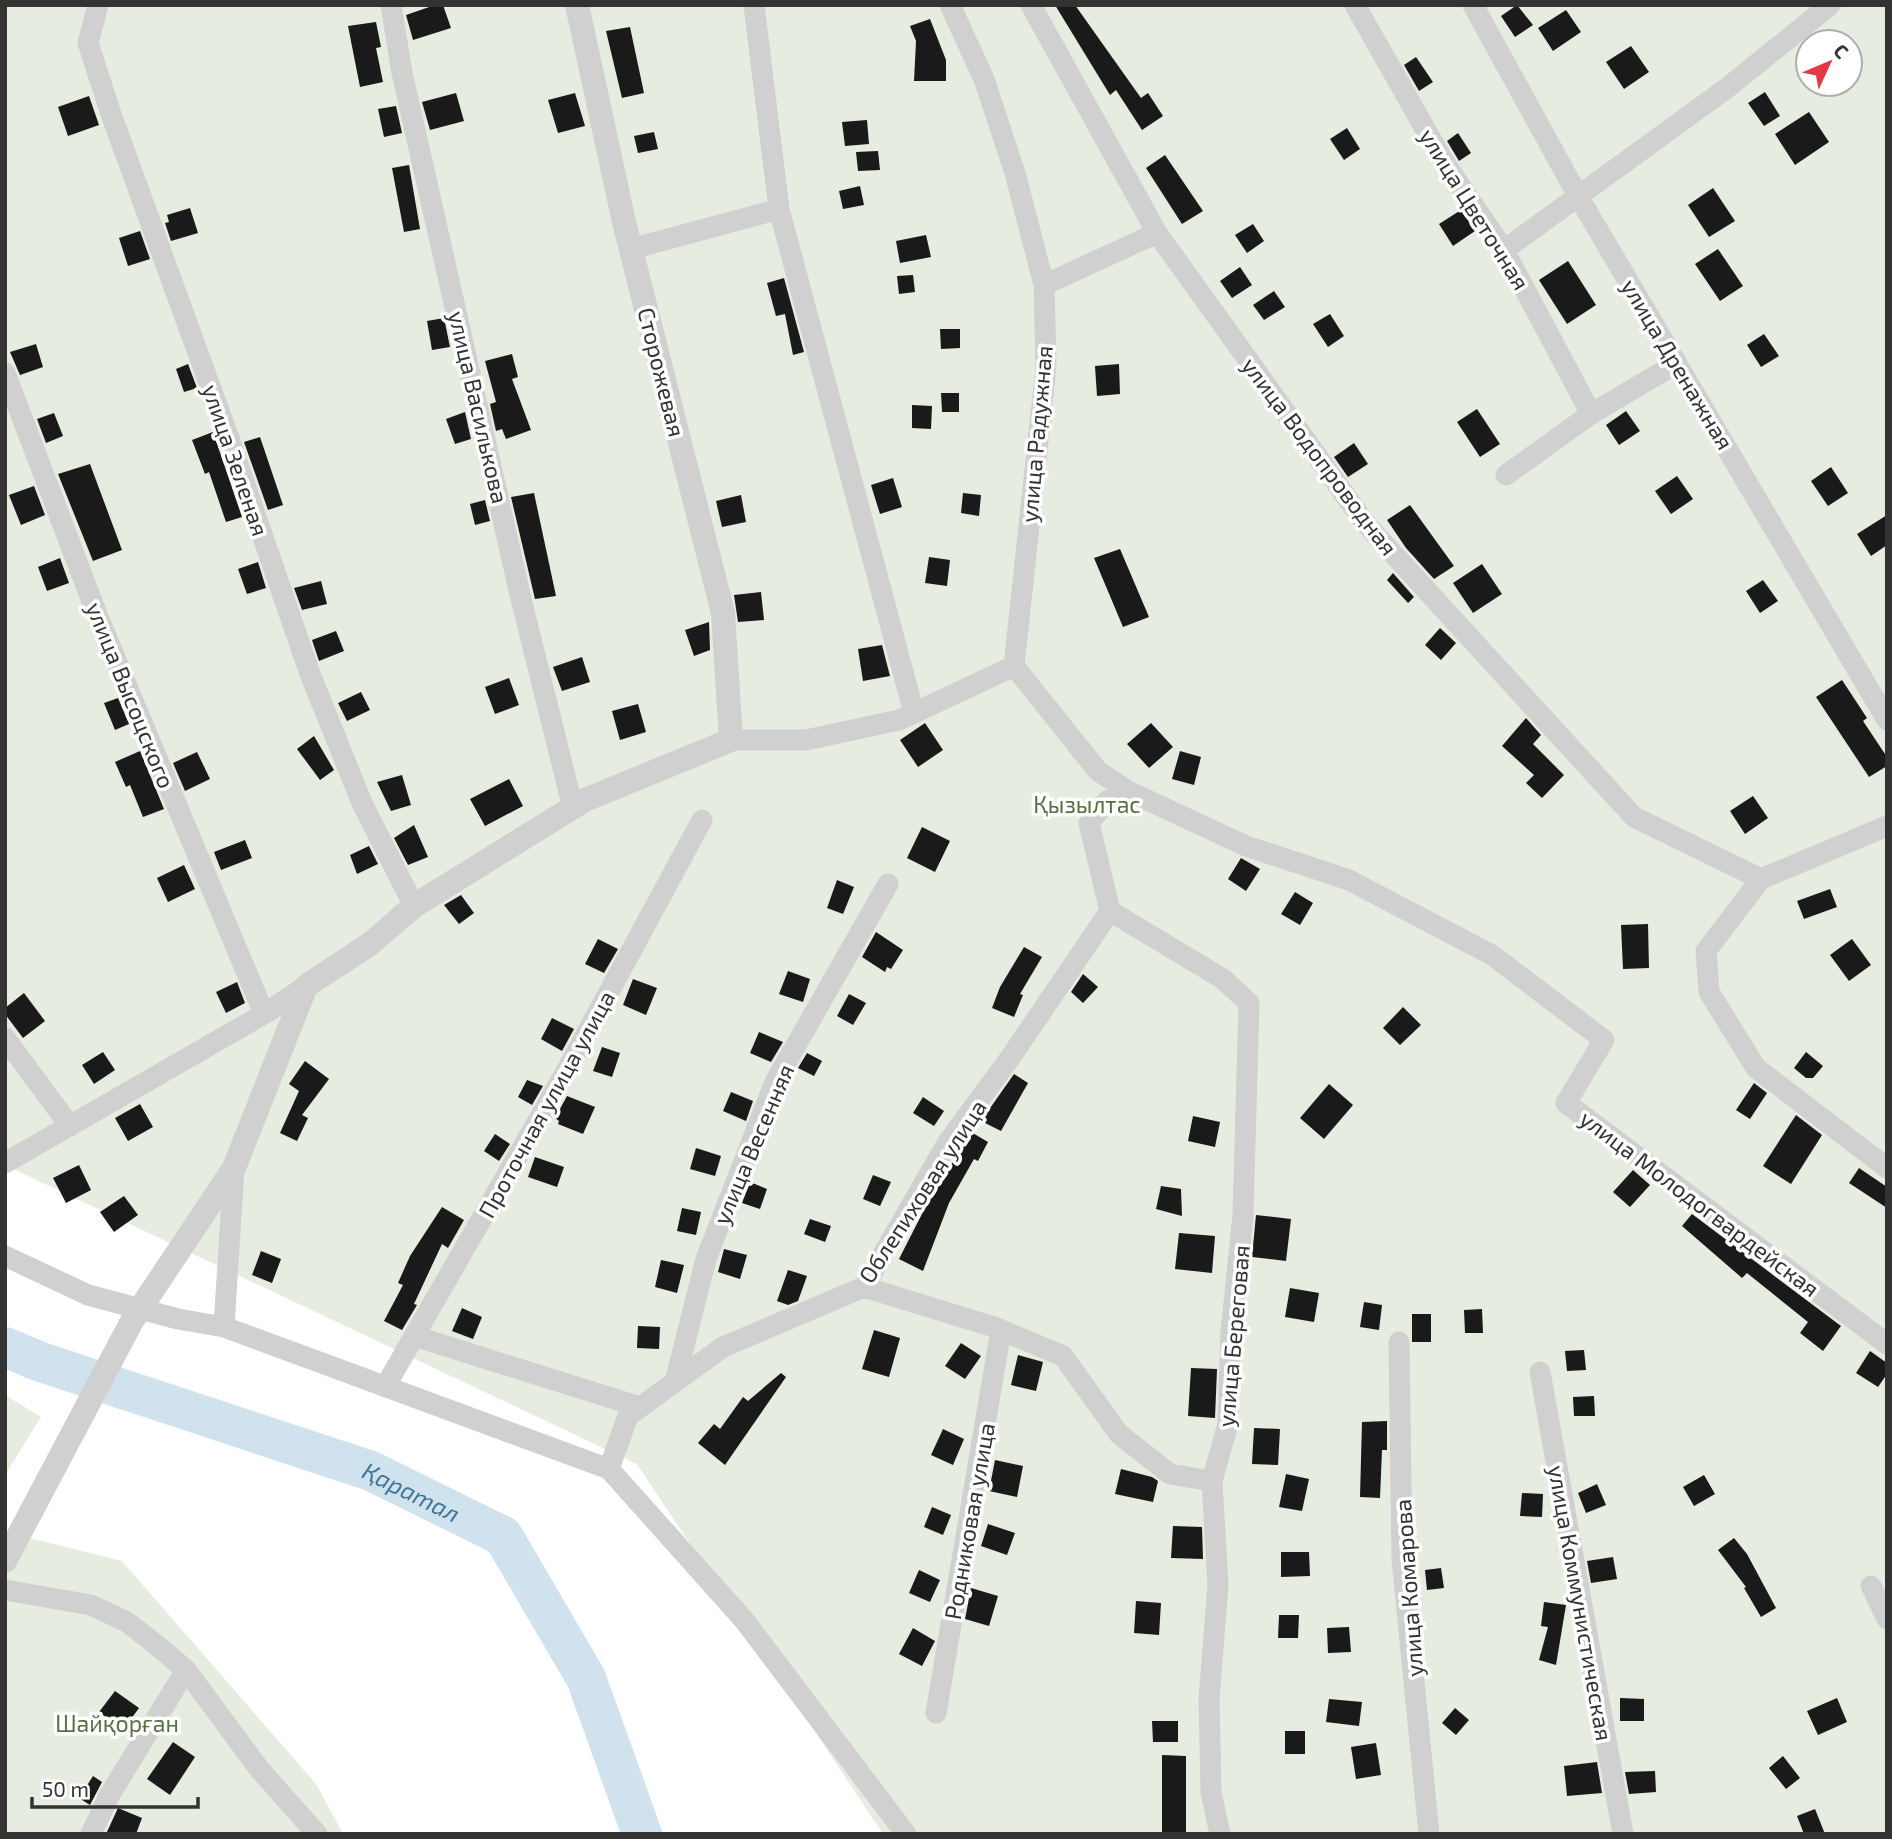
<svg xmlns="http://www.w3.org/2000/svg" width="1892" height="1839" viewBox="0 0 1892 1839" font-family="'Exo 2',sans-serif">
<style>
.green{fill:#e6ecdf;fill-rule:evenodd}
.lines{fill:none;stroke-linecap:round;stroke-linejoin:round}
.river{stroke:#cfe2ee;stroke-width:40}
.building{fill:#1a1a1a}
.minor{stroke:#d0d0d0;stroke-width:21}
.tertiary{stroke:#d0d0d0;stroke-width:24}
.labels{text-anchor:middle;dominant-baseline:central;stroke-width:7;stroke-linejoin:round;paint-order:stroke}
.street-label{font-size:23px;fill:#333;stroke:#fff}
.park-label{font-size:23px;fill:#56703f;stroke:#fff}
.water-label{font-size:24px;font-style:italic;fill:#3f7597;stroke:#fff}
</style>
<rect width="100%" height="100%" fill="#fff"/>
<path class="green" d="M5 5H1887V1834H883L637 1464 5 1165ZM1808 42H1850V84H1808Z
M5 1395 41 1417 5 1475Z
M5 1532 122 1561 316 1784 343 1834H5Z"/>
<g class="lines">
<path class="river" id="s1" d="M5 1347 38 1361 371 1471 503 1536 586 1678 642 1834"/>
</g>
<path class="building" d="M435 5H443L451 28 413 40 406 15Z
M1055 5H1075L1141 98 1148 93 1163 116 1142 130 1116 90 1110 95Z
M1517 5 1533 25 1515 37 1501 16Z
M1566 10 1581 32 1553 51 1538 28Z
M930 19 946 60V81H914L916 41 910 26Z
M376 22 381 47 376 48 383 82 360 87 348 26Z
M630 27 644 93 622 98 606 31Z
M1631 46 1649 72 1624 89 1606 62Z
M1416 57 1433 82 1419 91 1404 65Z
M1765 92 1780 116 1764 126 1748 103Z
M456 93 464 121 430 130 422 102Z
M575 93 585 126 558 133 548 100Z
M89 96 99 125 68 136 58 107Z
M396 106 402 133 384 137 378 109Z
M1809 112 1829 142 1795 165 1775 134Z
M867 120 869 144 845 146 842 122Z
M1347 128 1360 149 1344 160 1330 139Z
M654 132 658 149 638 153 634 136Z
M1458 133 1471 153 1459 161 1447 141Z
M878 151 880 170 858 171 856 152Z
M1165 155 1203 211 1182 224 1146 168Z
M409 165 420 229 404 232 392 168Z
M860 186 864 205 843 209 839 191Z
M1713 188 1735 221 1709 237 1688 205Z
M190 208 198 233 171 241 165 223 169 222 167 215Z
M1461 210 1475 231 1453 246 1439 224Z
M1253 224 1264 241 1247 253 1235 235Z
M140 231 150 259 128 266 119 238Z
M926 235 931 257 900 263 896 241Z
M1718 249 1743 286 1720 301 1695 264Z
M1568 261 1596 305 1567 324 1539 280Z
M1240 267 1252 285 1232 298 1220 281Z
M913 275 915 292 899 294 897 276Z
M784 278 804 352 793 355 785 314 776 316 767 283Z
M1274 291 1285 307 1264 320 1253 305Z
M1330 314 1344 336 1328 347 1313 324Z
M444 318 450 347 432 350 427 321Z
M940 329H960V348L941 349Z
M1764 334 1779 356 1761 367 1747 345Z
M36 344 43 367 20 375 10 352Z
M512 354 518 377 512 379 531 430 506 439 502 429 496 431 490 404 496 402 485 361Z
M188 364 197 388 184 392 176 369Z
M1119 364 1120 394 1097 396 1095 366Z
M941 393H959V412H942Z
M912 405 932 406 931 429 912 428Z
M1477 409 1500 444 1480 457 1457 422Z
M1626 411 1640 431 1619 445 1606 425Z
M465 412 471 439 455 444 446 419Z
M54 413 63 436 46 443 37 419Z
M213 432 242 517 226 522 209 472 205 474 192 440Z
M260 437 283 505 268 510 244 442Z
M1354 443 1368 464 1348 477 1334 457Z
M90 464 122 550 93 561 58 474Z
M1831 467 1848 493 1828 506 1811 481Z
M1677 476 1693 499 1671 514 1655 491Z
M893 478 902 507 880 514 871 485Z
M34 486 45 515 21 525 9 495Z
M534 493 556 596 535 599 511 497Z
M963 493 981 495 979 516 961 513Z
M741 495 746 522 722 527 716 501Z
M485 500 490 521 475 525 470 504Z
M1410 505 1454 566 1434 579 1406 548 1387 520Z
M1887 515V545L1871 556 1857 534Z
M1120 549 1149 617 1123 627 1094 558Z
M929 557 950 560 947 586 925 583Z
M60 558 69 583 47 591 38 567Z
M258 562 266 588 247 594 238 569Z
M1482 564 1502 594 1473 613 1453 583Z
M1393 573 1414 597 1408 603 1387 580Z
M1763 580 1778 601 1760 613 1746 591Z
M321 581 327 604 302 610 294 588Z
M761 592 764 620 738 622 734 595Z
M709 622 710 650 694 656 685 630Z
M1440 628 1456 643 1441 660 1425 645Z
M336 631 344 651 319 661 312 640Z
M882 645 890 676 863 681 858 649Z
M582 657 590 682 562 691 553 667Z
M509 678 519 705 495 714 485 687Z
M1842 680 1867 718 1863 721 1887 757V766L1869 777 1816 697Z
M361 692 370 710 347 721 338 703Z
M118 698 129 724 115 730 104 703Z
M638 704 646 732 620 740 612 711Z
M1526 718 1541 735 1533 744 1564 775 1542 798 1526 783 1534 775 1502 746Z
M925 723 943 750 918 767 900 740Z
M1151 723 1173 747 1149 768 1127 744Z
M314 736 334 770 320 780 297 749Z
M140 751 164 809 143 817 130 785 126 787 115 762Z
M1180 751 1201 757 1194 785 1172 779Z
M197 752 210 779 185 791 173 763Z
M402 775 411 805 391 811 377 782Z
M509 779 523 806 485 826 470 799Z
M1753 796 1768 818 1745 834 1730 811Z
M414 825 428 857 408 865 394 838Z
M922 827 950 841 935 872 907 858Z
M245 840 252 858 221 870 214 852Z
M369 846 378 864 357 874 350 855Z
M1241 858 1260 869 1246 891 1228 879Z
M184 865 195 889 168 902 157 878Z
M837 880 854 887 843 914 827 908Z
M1830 889 1837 907 1804 919 1797 901Z
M1295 892 1313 903 1300 925 1281 914Z
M461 895 474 913 459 924 444 905Z
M1648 924 1649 968 1623 969 1621 925Z
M876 932 903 950 891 969 887 967 885 972 862 957Z
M598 939 618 949 604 973 585 964Z
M1852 939 1871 965 1849 981 1830 955Z
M1024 947 1042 957 1020 994 1023 995 1014 1017 992 1008 1000 987Z
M788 971 810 979 803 1002 779 994Z
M1083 974 1098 987 1083 1003 1071 992Z
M633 979 657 988 646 1015 623 1005Z
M237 982 245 1003 226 1013 216 992Z
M24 993 45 1021 23 1038 5 1014V1008Z
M849 994 866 1003 853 1025 837 1016Z
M1403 1007 1421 1025 1400 1045 1383 1028Z
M552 1018 574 1029 562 1051 541 1039Z
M759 1032 783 1042 771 1062 750 1053Z
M602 1047 620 1053 612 1077 593 1071Z
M103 1052 115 1070 94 1084 82 1065Z
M1806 1052 1823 1066 1813 1078H1806L1794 1068Z
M807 1053 822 1061 814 1076 798 1068Z
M305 1061 329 1079 302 1115 308 1118 297 1141 280 1133 299 1091 289 1084Z
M1014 1074 1028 1083 1001 1131 981 1121Z
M527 1080 543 1086 532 1105 518 1097Z
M1754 1083 1767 1093 1750 1119 1736 1110Z
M1329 1084 1353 1105 1324 1139 1300 1118Z
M731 1092 753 1101 746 1121 723 1111Z
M567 1096 595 1107 583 1134 558 1124 559 1121 555 1118Z
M923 1097 944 1111 934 1126 913 1113Z
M140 1104 153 1127 128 1141 115 1118Z
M1796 1115 1822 1135 1791 1184 1763 1166Z
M1193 1116 1220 1122 1215 1147 1188 1141Z
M971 1132 988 1142 978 1161 974 1159 949 1203 923 1271 899 1259 926 1206Z
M495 1134 510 1144 499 1161 484 1151Z
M696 1148 721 1156 715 1176 690 1169Z
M535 1157 564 1167 557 1187 528 1177Z
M79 1165 91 1190 66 1203 53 1178Z
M1859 1168 1887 1187V1208L1849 1183Z
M1633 1170 1650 1185 1630 1207 1613 1192Z
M873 1175 891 1182 880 1206 863 1199Z
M750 1182 767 1189 760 1209 742 1203Z
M1161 1186 1181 1189 1182 1216 1156 1209Z
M124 1196 138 1215 114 1232 100 1212Z
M442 1207 464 1220 448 1248 442 1244 414 1304 417 1305 402 1330 384 1321 403 1285 398 1283 410 1256Z
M682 1208 701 1212 696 1235 677 1231Z
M1692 1214 1841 1326 1823 1351 1800 1333 1808 1322 1747 1273 1742 1278 1682 1226Z
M1256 1215 1291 1219 1286 1261 1252 1257Z
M810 1219 831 1226 825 1242 804 1234Z
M1179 1233 1215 1236 1212 1273 1175 1269Z
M724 1249 747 1255 740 1279 718 1272Z
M261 1251 281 1259 272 1283 252 1275Z
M661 1260 684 1265 677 1293 655 1287Z
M788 1270 807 1276 798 1301 788 1305 777 1301Z
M1290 1288 1319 1293 1314 1322 1285 1317Z
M1364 1302 1382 1305 1379 1330 1360 1327Z
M462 1308 482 1317 473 1339 452 1331Z
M1482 1309 1483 1333H1465L1464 1310Z
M1412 1314H1431V1342H1412Z
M638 1326 660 1327 659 1349 637 1348Z
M874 1330 900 1338 889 1377 862 1369Z
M961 1343 981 1356 965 1379 945 1366Z
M1584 1350 1586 1370 1567 1371 1565 1351Z
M1870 1351 1887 1363V1374L1878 1387 1856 1373Z
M1018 1355 1043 1362 1036 1391 1011 1385Z
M1191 1368 1217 1369 1215 1418 1188 1416Z
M781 1373 786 1377 725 1465 698 1443 714 1424 720 1429 743 1397 748 1401Z
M1594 1396 1595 1416H1574L1573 1397Z
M1387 1421V1450H1382L1380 1498 1360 1497 1362 1422Z
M1254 1428 1280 1429 1278 1465 1252 1464Z
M943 1429 964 1439 953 1465 931 1455Z
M995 1460 1023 1466 1017 1497 989 1491Z
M1121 1469 1152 1477 1158 1481 1153 1502 1115 1494Z
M1286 1474 1309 1479 1302 1511 1279 1507Z
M1704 1475 1715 1494 1694 1506 1683 1487Z
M1597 1484 1606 1505 1586 1513 1578 1493Z
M1522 1493 1543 1494 1542 1517 1520 1516Z
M932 1507 951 1515 943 1535 924 1527Z
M988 1524 1015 1533 1007 1555 981 1546Z
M1173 1526 1202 1527 1203 1559 1171 1558Z
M1734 1538 1747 1554 1776 1608 1761 1617 1744 1588 1746 1587 1718 1550Z
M1281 1552H1309L1310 1576 1281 1577Z
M1613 1557 1617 1579 1591 1583 1587 1561Z
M1441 1568 1444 1588 1427 1590 1425 1570Z
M919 1570 940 1580 930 1602 909 1593Z
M971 1588 998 1596 989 1626 965 1619Z
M1136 1601 1161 1603 1159 1635 1134 1633Z
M1544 1602 1566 1605 1556 1665 1539 1660 1548 1627 1541 1626Z
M1279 1615H1299L1298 1638H1278Z
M1349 1627 1351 1652 1328 1653 1327 1628Z
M913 1628 935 1641 922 1666 899 1654Z
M115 1691 139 1708 123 1730 99 1712Z
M1620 1698 1644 1699V1721H1620Z
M1837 1698 1847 1722 1818 1735 1807 1711Z
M1329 1699 1362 1702 1359 1726 1326 1722Z
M1455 1708 1469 1720 1456 1735 1442 1723Z
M1152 1721H1178V1742H1153Z
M1285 1731H1305V1754H1285Z
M173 1742 195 1757 170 1795 147 1779Z
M1376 1743 1381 1775 1356 1779 1351 1747Z
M1162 1755 1186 1756V1834H1162Z
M1783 1756 1800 1778 1786 1789 1769 1768Z
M1597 1762 1602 1793 1567 1796 1564 1766Z
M1655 1771 1656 1792 1629 1794 1625 1772Z
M93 1776 102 1782 90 1805 79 1798Z
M118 1808 142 1818 136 1834H106Z
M1815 1809 1825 1834H1804L1797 1816Z"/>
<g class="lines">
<path class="minor" d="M98 5 88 43 111 114 229 438 310 674 362 803 414 906
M391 5 402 73 521 599 573 808
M754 5 779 209 914 713
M950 5 984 79 1015 173 1044 285 1046 367 1014 666 1098 771 1128 791 1246 846 1349 880 1492 955 1604 1040 1566 1103 1887 1344
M1031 5 1157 233 1365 523 1634 817 1761 879
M1355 5 1444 162 1504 250 1591 414
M1473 5 1578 196 1887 720
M631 249 779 209
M1504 250 1727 88 1830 5
M1044 285 1157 233
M5 373 98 617 264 1014
M1506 475 1591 414 1677 363
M731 740H806L899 720 1014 666
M1887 826 1761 879 1706 951 1709 992 1756 1068 1887 1168
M1110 911 1223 979 1249 1003 1243 1215 1231 1332 1228 1424 1212 1481 1218 1585 1209 1699 1211 1792 1220 1834
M5 1038 70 1126
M5 1163 264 1014 306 986
M5 1256 88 1295 178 1319 224 1327 609 1469 744 1620 906 1834
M864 1287 994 1327 1063 1356 1119 1434 1170 1474 1212 1481
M224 1327 234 1168
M414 1336 640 1407
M1399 1342 1402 1560 1429 1834
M1540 1372 1623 1834
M675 1382 706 1259 775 1082 888 884
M385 1387 563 1077 702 820
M609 1469 628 1416 723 1347 864 1287 948 1142 1010 1058 1110 911 1089 823 1107 801 1128 791
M1871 1586 1887 1619
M5 1590 91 1605 127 1622 159 1647 186 1670 260 1770 317 1834
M936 1713 1001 1330
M91 1834 109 1796 186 1670"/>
<path class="tertiary" d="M5 1561 132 1321 234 1168 306 986 370 944 414 906 585 800 731 740 723 613 624 222 577 5"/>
</g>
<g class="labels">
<g class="street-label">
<text transform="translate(1475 209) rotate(58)">улица Цветочная</text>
<text transform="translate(1678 364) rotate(59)">улица Дренажная</text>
<text transform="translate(662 372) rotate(76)">Сторожевая</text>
<text transform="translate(479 407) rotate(77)">улица Василькова</text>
<text transform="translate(1036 434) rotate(-85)">улица Радужная</text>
<text transform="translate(1320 456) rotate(53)">улица Водопроводная</text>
<text transform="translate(236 460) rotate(71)">улица Зеленая</text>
<text transform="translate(131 695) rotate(68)">улица Высоцского</text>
<text transform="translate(546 1104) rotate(-61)">Проточная улица улица</text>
<text transform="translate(753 1144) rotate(-67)">улица Весенняя</text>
<text transform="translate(922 1191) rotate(-57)">Облепиховая улица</text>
<text transform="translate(1700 1203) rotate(37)">улица Молодогвардейская</text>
<text transform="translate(1233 1336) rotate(-85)">улица Береговая</text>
<text transform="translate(969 1521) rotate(-80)">Родниковая улица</text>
<text transform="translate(1408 1588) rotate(-94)">улица Комарова</text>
<text transform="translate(1581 1603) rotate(80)">улица Коммунистическая</text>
</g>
<g class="park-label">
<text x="1087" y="804">Қызылтас</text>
<text x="117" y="1723">Шайқорған</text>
</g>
<g class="water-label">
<text stroke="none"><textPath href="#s1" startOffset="432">Қаратал</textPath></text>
</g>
</g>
<rect width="1892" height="1839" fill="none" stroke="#333333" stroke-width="14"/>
<g transform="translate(1829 63) rotate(46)"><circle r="33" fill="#ffffff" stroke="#adadad" stroke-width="2"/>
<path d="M0-5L12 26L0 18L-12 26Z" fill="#e63946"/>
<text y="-10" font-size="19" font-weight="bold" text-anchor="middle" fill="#333333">С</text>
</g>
<path d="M32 1797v10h166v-10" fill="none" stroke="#333333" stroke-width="3.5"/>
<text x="42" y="1797" font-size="21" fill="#333333" stroke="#ffffff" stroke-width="5" paint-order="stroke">50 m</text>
</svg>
